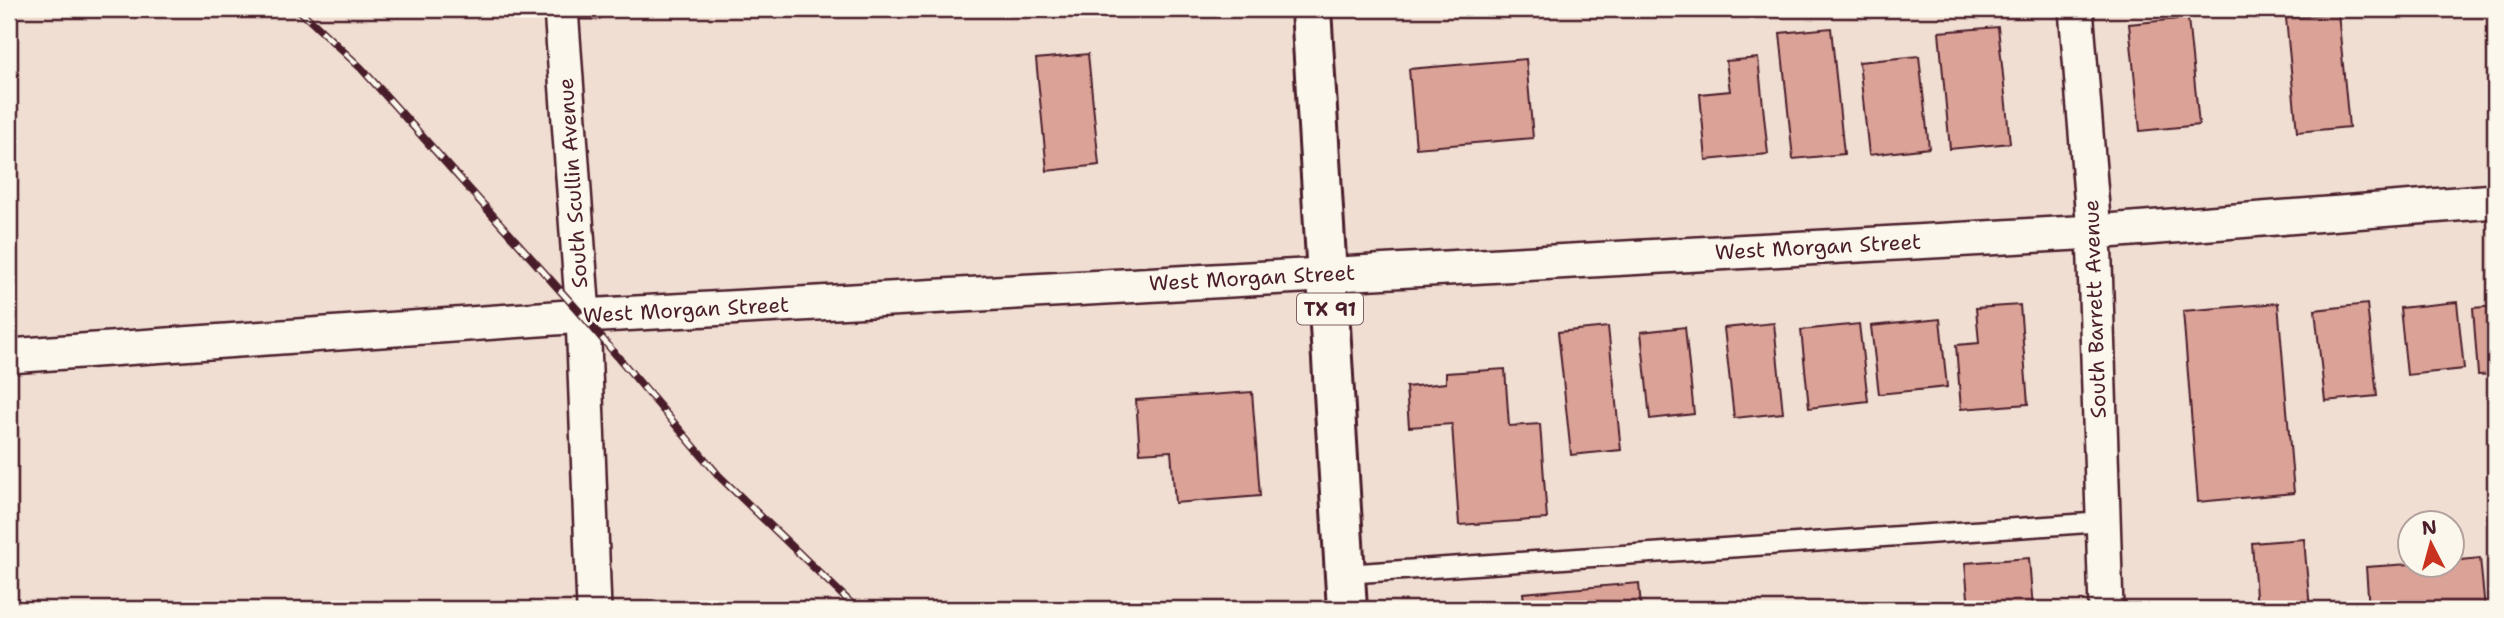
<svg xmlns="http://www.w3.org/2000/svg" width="2504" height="618" viewBox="0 0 2504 618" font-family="'Shantell Sans',sans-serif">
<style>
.building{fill:#dba297;stroke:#4a1f2b;stroke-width:2}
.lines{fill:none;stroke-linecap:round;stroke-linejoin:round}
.service-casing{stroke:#4a1f2b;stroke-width:23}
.minor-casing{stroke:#4a1f2b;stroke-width:38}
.primary-casing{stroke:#4a1f2b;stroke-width:44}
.service{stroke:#fbf7ec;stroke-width:18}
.minor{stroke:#fbf7ec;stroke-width:33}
.primary{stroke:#fbf7ec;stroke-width:38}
.rail-casing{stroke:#4a1f2b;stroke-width:8}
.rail{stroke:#fbf7ec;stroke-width:5;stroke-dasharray:16;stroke-linecap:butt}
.labels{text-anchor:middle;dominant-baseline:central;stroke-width:5;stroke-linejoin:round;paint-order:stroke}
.shield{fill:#fbf7ec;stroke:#7f6065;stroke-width:2}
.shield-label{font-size:19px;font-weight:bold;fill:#4a1f2b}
.street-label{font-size:21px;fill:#4a1f2b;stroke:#fbf7ec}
</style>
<rect width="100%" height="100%" fill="#f1ded2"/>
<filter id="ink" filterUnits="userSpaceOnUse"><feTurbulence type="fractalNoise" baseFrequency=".0143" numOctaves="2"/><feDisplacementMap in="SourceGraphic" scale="14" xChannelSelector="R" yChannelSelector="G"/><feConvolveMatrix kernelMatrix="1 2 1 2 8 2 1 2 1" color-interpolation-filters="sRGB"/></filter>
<g filter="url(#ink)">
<path class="building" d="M2338 13 2349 127 2297 132 2286 18Z
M2188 18 2199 125 2140 131 2129 24Z
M1998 27 2010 143 1950 149 1939 32Z
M1831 28 1844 154 1793 159 1780 33Z
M1088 54 1099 165 1047 171 1036 59Z
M1919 56 1929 148 1869 155 1859 62Z
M1758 58 1768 154 1706 160 1700 94 1730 91 1726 61Z
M1526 59 1533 138 1416 148 1409 69Z
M2457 302 2464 369 2407 375 2400 308Z
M2278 303 2294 493 2198 502 2183 311Z
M2367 304 2377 396 2325 401 2315 310Z
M2020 305 2028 404 1961 409 1956 345 1979 343 1976 308Z
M2495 306V374L2478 375 2473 308Z
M1940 319 1947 387 1879 394 1871 326Z
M1774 323 1783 413 1734 418 1724 328Z
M1859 324 1868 401 1809 408 1801 330Z
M1608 327 1621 450 1571 455 1558 332Z
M1685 327 1694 414 1650 419 1641 332Z
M1505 369 1509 426 1540 424 1547 519 1459 525 1452 424 1409 427 1406 387 1446 383V373Z
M1252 392 1260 496 1175 503 1171 451 1140 453 1136 400Z
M2304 539 2310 609H2257L2252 543Z
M2029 558 2033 609H1969L1965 563Z
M2480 558 2485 609H2369L2366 567 2410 564 2452 566V561Z
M1639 583 1641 609H1525L1523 593Z"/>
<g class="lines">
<defs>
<path id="service" d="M579 9H595
M1345 574 2103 522"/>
<path id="minor" d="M561 9 583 316 594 609
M2076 9 2094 232 2106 609
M9 356 583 316 2094 232 2495 201"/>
<path id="primary" d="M1311 9 1347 609"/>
</defs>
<use href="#service" class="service-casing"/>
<use href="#minor" class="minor-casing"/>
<use href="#primary" class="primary-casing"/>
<use href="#service" class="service"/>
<use href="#minor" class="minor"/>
<use href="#primary" class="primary"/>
<defs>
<path id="rail" d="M298 9 361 68 583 316 720 477 857 609"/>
</defs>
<use href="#rail" class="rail-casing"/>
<use href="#rail" class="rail"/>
</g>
</g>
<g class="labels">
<rect class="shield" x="1297" y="293.5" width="66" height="31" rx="5"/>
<g class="shield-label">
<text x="1330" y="309">TX 91</text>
</g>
<g class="street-label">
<text transform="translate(573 183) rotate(-94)">South Scullin Avenue</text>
<text transform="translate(1818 247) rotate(-3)">West Morgan Street</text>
<text transform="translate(1252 278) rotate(-3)">West Morgan Street</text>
<text transform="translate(2095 309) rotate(-92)">South Barrett Avenue</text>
<text transform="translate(686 310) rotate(-3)">West Morgan Street</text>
</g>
</g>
<rect width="2504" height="618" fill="none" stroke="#fbf7ec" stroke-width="35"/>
<rect x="18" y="18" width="2469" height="583" fill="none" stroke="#4a1f2b" stroke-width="2.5" filter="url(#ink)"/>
<g transform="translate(2431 544) rotate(354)"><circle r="33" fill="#fbf7ec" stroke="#b4a19f" stroke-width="2"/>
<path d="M0-5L12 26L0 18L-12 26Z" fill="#c8321e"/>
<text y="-10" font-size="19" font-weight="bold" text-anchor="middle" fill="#4a1f2b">N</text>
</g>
</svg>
